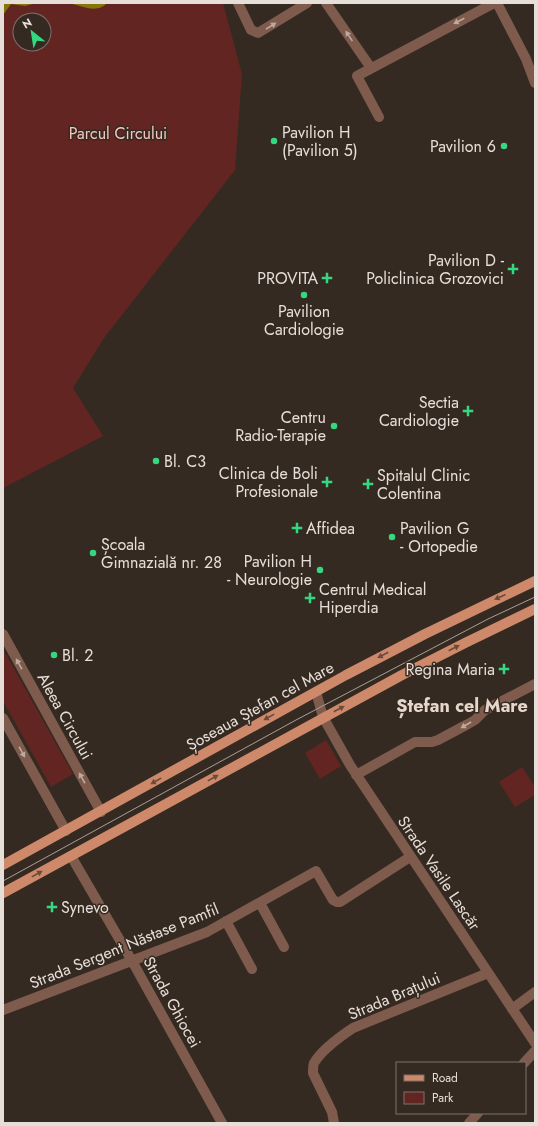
<svg xmlns="http://www.w3.org/2000/svg" width="538" height="1126" viewBox="0 0 538 1126" font-family="Jost,sans-serif">
<style>
.green{fill:#632522;fill-rule:evenodd}
.water{fill:#857407}
.lines{fill:none;stroke-linecap:round;stroke-linejoin:round}
.minor{stroke:#7e5b4d;stroke-width:10}
.major{stroke:#ce886a;stroke-width:10}
.tram{stroke:#a89f98;stroke-width:1}
.oneway{fill:#bcaaa0}
.oneway2{fill:#6b4b3b}
.poi-dot{fill:#34d881;stroke:#352a21;stroke-width:1.5}
.labels{text-anchor:middle;dominant-baseline:central;stroke-width:3;stroke-linejoin:round;paint-order:stroke}
.poi-label{font-size:16px;fill:#e6ded8;stroke:#352a21;text-anchor:start}
.park-label{font-size:16px;fill:#f8c6c1;stroke:#352a21}
.street-label{font-size:16px;fill:#e6ded8;stroke:#352a21}
.quarter-label{font-size:18px;font-weight:bold;fill:#e6d7cb;stroke:#352a21}
</style>
<rect width="100%" height="100%" fill="#352a21"/>
<path class="green" d="M3 3H223L242 74 235 170 104 338 73 388 103 436 3 488ZM20 20H44V44H20Z
M3 649 73 774 51 787 3 701Z
M326 740 341 766 320 779 305 753Z
M522 767 535 787V795L515 807 499 782Z"/>
<path class="water" d="M3 3H36L25 6 11 4 3 15Z
M69 3H107C97 14 82 6 69 3Z"/>
<g class="lines">
<path class="minor" d="M238 3 251 30 258 33 307 3
M326 3 371 68
M497 3 526 59 535 83
M379 117 357 76 494 3
M3 634 101 812
M316 692 323 717 350 765 535 1043
M3 718 66 831
M356 775 415 742H432L438 740 468 724 475 720 485 710 535 684
M71 856 132 961 222 1123
M260 903 284 947
M226 921 252 969
M512 1009 535 992
M3 1010 207 932 316 871 333 900 337 902H340L410 857
M524 1063 535 1051
M334 1123 332 1112 313 1073C313 1069 313 1066 314 1063 321 1051 341 1036 353 1028L488 973
M469 1123 478 1113"/>
<path class="major" d="M3 865 346 675 425 634 535 581
M3 893 402 675 465 643 535 609"/>
<path class="tram" d="M3 881 296 720 488 619 535 597"/>
</g>
<defs><path id="oneway-solid" d="M-6-.8H1V-3.2L6.5 0L1 3.2V.8H-6Z"/></defs>
<g class="oneway">
<use href="#oneway-solid" transform="translate(459 21) rotate(153)"/>
<use href="#oneway-solid" transform="translate(271 26) rotate(-32)"/>
<use href="#oneway-solid" transform="translate(349 36) rotate(-124)"/>
<use href="#oneway-solid" transform="translate(19 664) rotate(-119)"/>
<use href="#oneway-solid" transform="translate(466 725) rotate(150)"/>
<use href="#oneway-solid" transform="translate(22 752) rotate(61)"/>
<use href="#oneway-solid" transform="translate(82 778) rotate(-119)"/>
</g>
<g class="oneway2">
<use href="#oneway-solid" transform="translate(500 597) rotate(155)"/>
<use href="#oneway-solid" transform="translate(454 648) rotate(-27)"/>
<use href="#oneway-solid" transform="translate(383 655) rotate(152)"/>
<use href="#oneway-solid" transform="translate(339 709) rotate(-28)"/>
<use href="#oneway-solid" transform="translate(269 717) rotate(151)"/>
<use href="#oneway-solid" transform="translate(213 778) rotate(-29)"/>
<use href="#oneway-solid" transform="translate(156 781) rotate(151)"/>
<use href="#oneway-solid" transform="translate(37 874) rotate(-29)"/>
</g>
<g class="poi-dot">
<circle cx="274" cy="141" r="4"/>
<circle cx="504" cy="146" r="4"/>
<path d="M511 263h4v4h4v4h-4v4h-4v-4h-4v-4h4z"/>
<path d="M325 272h4v4h4v4h-4v4h-4v-4h-4v-4h4z"/>
<circle cx="304" cy="295" r="4"/>
<path d="M466 405h4v4h4v4h-4v4h-4v-4h-4v-4h4z"/>
<circle cx="334" cy="426" r="4"/>
<circle cx="156" cy="461" r="4"/>
<path d="M325 476h4v4h4v4h-4v4h-4v-4h-4v-4h4z"/>
<path d="M366 478h4v4h4v4h-4v4h-4v-4h-4v-4h4z"/>
<path d="M295 522h4v4h4v4h-4v4h-4v-4h-4v-4h4z"/>
<circle cx="392" cy="537" r="4"/>
<circle cx="93" cy="553" r="4"/>
<circle cx="320" cy="570" r="4"/>
<path d="M308 592h4v4h4v4h-4v4h-4v-4h-4v-4h4z"/>
<circle cx="54" cy="655" r="4"/>
<path d="M502 663h4v4h4v4h-4v4h-4v-4h-4v-4h4z"/>
<path d="M50 901h4v4h4v4h-4v4h-4v-4h-4v-4h4z"/>
</g>
<g class="labels">
<g class="poi-label">
<text x="282" y="132">Pavilion H<tspan x="282" dy="18">(Pavilion 5)</tspan></text>
<text x="496" y="146" text-anchor="end">Pavilion 6</text>
<text x="504" y="260" text-anchor="end">Pavilion D -<tspan x="504" dy="18">Policlinica Grozovici</tspan></text>
<text x="318" y="278" text-anchor="end">PROVITA</text>
<text x="304" y="311" text-anchor="middle">Pavilion<tspan x="304" dy="18">Cardiologie</tspan></text>
<text x="459" y="402" text-anchor="end">Sectia<tspan x="459" dy="18">Cardiologie</tspan></text>
<text x="326" y="417" text-anchor="end">Centru<tspan x="326" dy="18">Radio-Terapie</tspan></text>
<text x="164" y="461">Bl. C3</text>
<text x="318" y="473" text-anchor="end">Clinica de Boli<tspan x="318" dy="18">Profesionale</tspan></text>
<text x="377" y="475">Spitalul Clinic<tspan x="377" dy="18">Colentina</tspan></text>
<text x="306" y="528">Affidea</text>
<text x="400" y="528">Pavilion G<tspan x="400" dy="18">- Ortopedie</tspan></text>
<text x="101" y="544">Școala<tspan x="101" dy="18">Gimnazială nr. 28</tspan></text>
<text x="312" y="561" text-anchor="end">Pavilion H<tspan x="312" dy="18">- Neurologie</tspan></text>
<text x="319" y="589">Centrul Medical<tspan x="319" dy="18">Hiperdia</tspan></text>
<text x="62" y="655">Bl. 2</text>
<text x="495" y="669" text-anchor="end">Regina Maria</text>
<text x="61" y="907">Synevo</text>
</g>
<g class="park-label">
<text x="118" y="133">Parcul Circului</text>
</g>
<g class="street-label">
<text transform="translate(260 706) rotate(-29)">Șoseaua Ștefan cel Mare</text>
<text transform="translate(65 716) rotate(61)">Aleea Circului</text>
<text transform="translate(439 873) rotate(56)">Strada Vasile Lascăr</text>
<text transform="translate(124 946) rotate(-22)">Strada Sergent Năstase Pamfil</text>
<text transform="translate(394 996) rotate(-23)">Strada Brațului</text>
<text transform="translate(172 1002) rotate(61)">Strada Ghiocei</text>
</g>
<g class="quarter-label">
<text x="462" y="706">Ștefan cel Mare</text>
</g>
</g>
<rect width="538" height="1126" fill="none" stroke="#e6ded8" stroke-width="8"/>
<rect x="396" y="1062" width="130" height="52" fill="#352a21" stroke="#7c726a"/>
<rect x="404" y="1075" width="20" height="6" fill="#ce886a" stroke="#7c726a"/>
<text x="432" y="1082" font-size="12" fill="#e6ded8">Road</text>
<rect x="404" y="1092" width="20" height="12" fill="#632522" stroke="#7c726a"/>
<text x="432" y="1102" font-size="12" fill="#e6ded8">Park</text>
<g transform="translate(32 32) rotate(330)"><circle r="19" fill="#352a21" stroke="#7c726a"/>
<path d="M0-3L7 15L0 10L-7 15Z" fill="#34d881"/>
<text y="-6" font-size="11" font-weight="bold" text-anchor="middle" fill="#e6ded8">N</text>
</g>
</svg>
